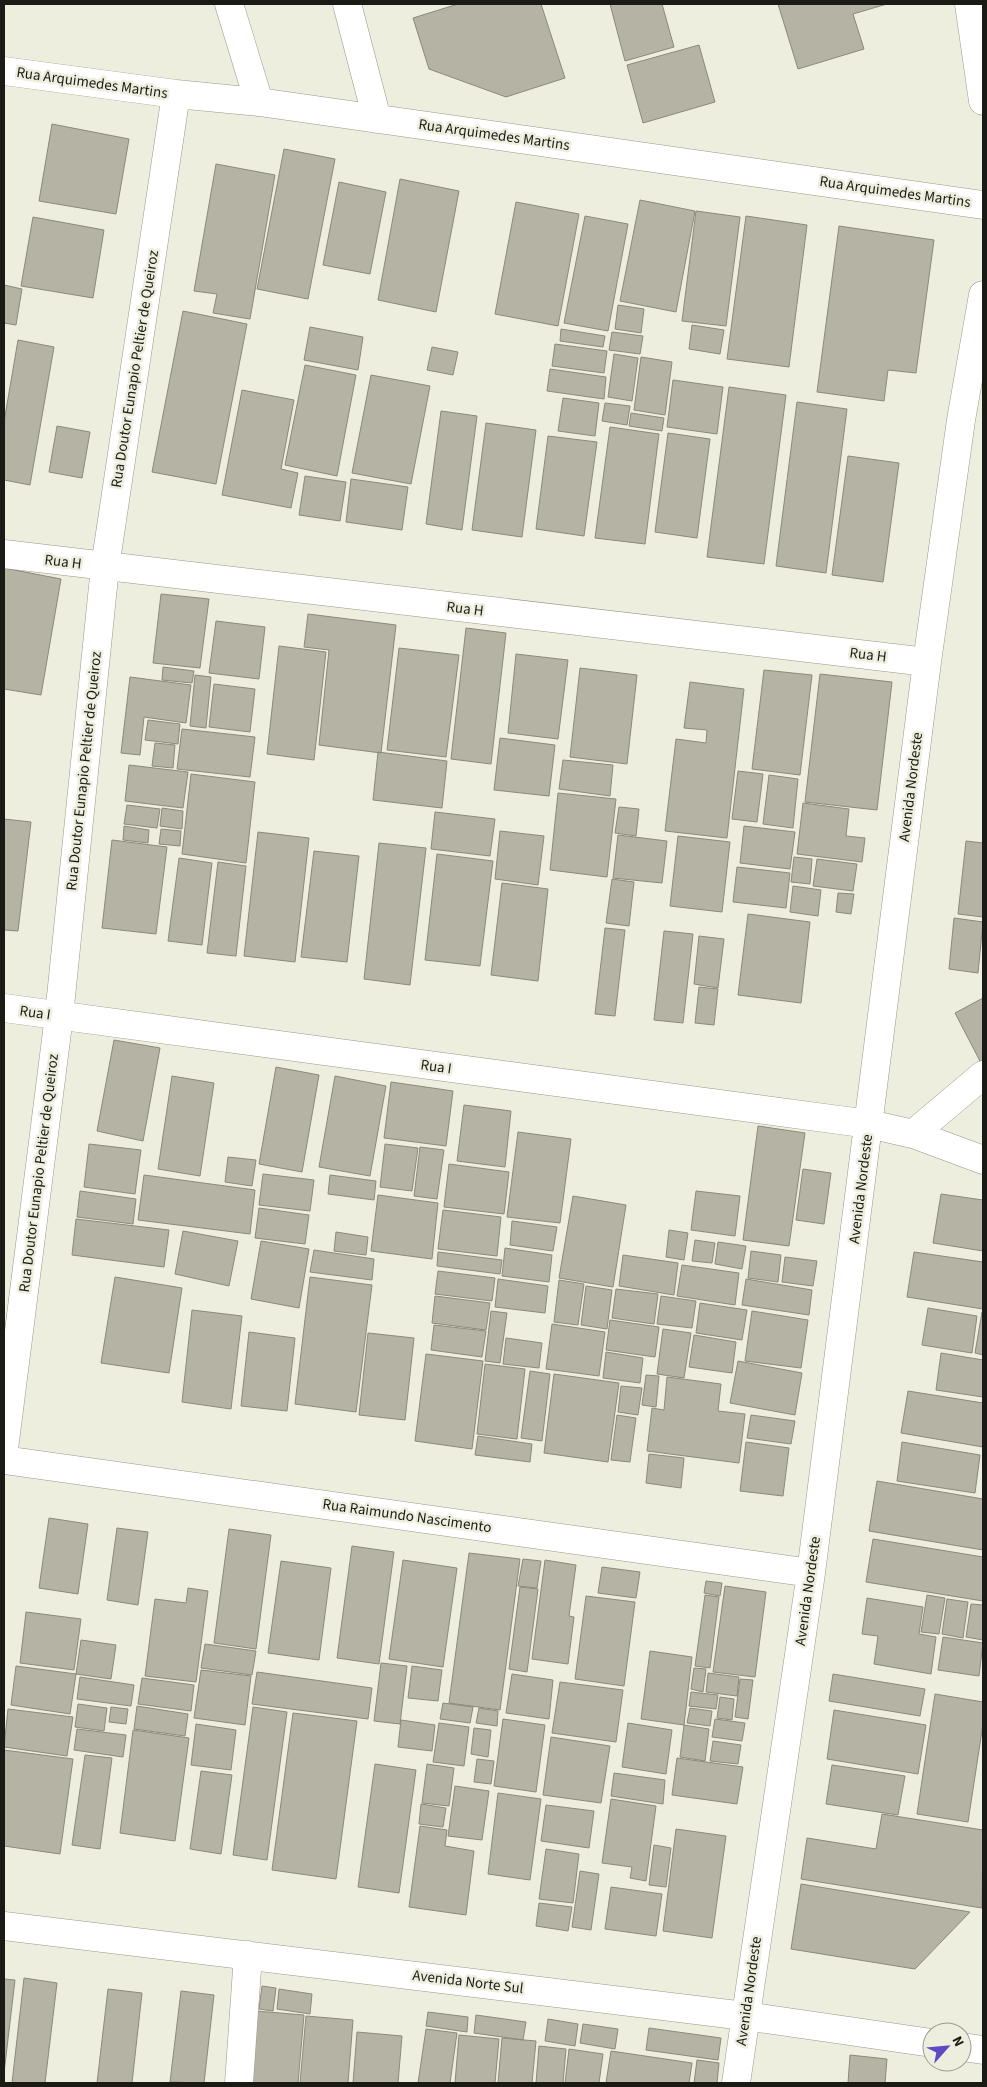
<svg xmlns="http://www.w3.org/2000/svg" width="987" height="2087" viewBox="0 0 987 2087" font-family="'Source Sans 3',sans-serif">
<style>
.building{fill:#b4b3a4;stroke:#8a897b}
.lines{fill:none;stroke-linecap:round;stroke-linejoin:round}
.minor-casing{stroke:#999889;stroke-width:29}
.minor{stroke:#fff;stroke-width:28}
.labels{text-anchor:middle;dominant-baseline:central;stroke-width:5;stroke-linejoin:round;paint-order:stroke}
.street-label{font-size:15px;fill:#1b1b16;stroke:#eeeede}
</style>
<rect width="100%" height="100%" fill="#eeeede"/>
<path class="building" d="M458 4H541L565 78 506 97 429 69 413 18Z
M610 4H662L674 47 625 61Z
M778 4H887L853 14 864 49 798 69Z
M699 45 715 102 643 123 627 65Z
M52 124 129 139 116 214 39 201Z
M284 149 335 159 308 299 257 289Z
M216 164 275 175 250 319 213 313 217 294 194 291Z
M400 179 459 191 436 312 378 300Z
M339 182 386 192 370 274 323 265Z
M640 200 695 211 676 312 620 301Z
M516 202 579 214 558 326 495 314Z
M696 211 740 217 726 326 682 321Z
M585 216 628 224 608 331 564 323Z
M746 216 807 225 789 367 727 359Z
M33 217 104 230 93 298 21 286Z
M839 226 934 240 916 373 888 370 884 401 817 392Z
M4 285 22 289 16 325 4 323Z
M618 305 644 309 641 333 615 329Z
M183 311 247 324 216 484 152 472Z
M692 325 724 330 720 354 689 349Z
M310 327 363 337 358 370 304 360Z
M561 329 605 336 603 347 560 341Z
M612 332 643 336 640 354 609 350Z
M18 340 54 347 30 485 4 480V422Z
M555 344 607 351 604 373 552 366Z
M432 347 458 352 453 375 427 370Z
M614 354 638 358 632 401 608 397Z
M641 357 672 362 665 415 634 410Z
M305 365 356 375 337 476 285 465Z
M550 369 606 377 604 399 547 391Z
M371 375 430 386 411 484 352 473Z
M673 380 723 387 717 434 667 427Z
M729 387 786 395 764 564 707 557Z
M242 390 294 400 281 469 298 473 291 508 222 495Z
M563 398 599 403 595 436 558 431Z
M797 402 847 409 826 573 776 566Z
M605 403 630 406 627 425 602 421Z
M441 411 477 416 462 530 426 524Z
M631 413 664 418 662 431 629 426Z
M486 423 536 430 522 537 472 530Z
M57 426 90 432 82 478 49 472Z
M610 427 659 434 645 544 595 538Z
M668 433 710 439 697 538 655 532Z
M548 436 597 442 584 536 536 529Z
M848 456 899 463 883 582 832 575Z
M305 476 346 482 340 521 299 515Z
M351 479 408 487 402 530 346 522Z
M4 568 61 579 41 695 4 689Z
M161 594 209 599 200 668 153 663Z
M308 614 396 625 381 753 319 745 329 650 304 647Z
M216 621 265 627 259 679 209 673Z
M466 628 506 633 491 764 451 759Z
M279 646 326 652 314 760 267 754Z
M399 648 459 655 446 757 387 750Z
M516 654 568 660 558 739 508 733Z
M163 667 194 671 192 683 162 680Z
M580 668 637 675 627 764 570 757Z
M764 670 812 675 800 775 752 769Z
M820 674 892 682 877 810 805 802Z
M195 675 211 677 206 728 190 726Z
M130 677 191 685 186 723 144 717 140 755 121 753Z
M690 682 744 689 727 838 665 831 676 739 706 743 707 730 684 728Z
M214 684 255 689 250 732 209 727Z
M148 720 180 724 178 744 145 740Z
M182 729 255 737 250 777 177 769Z
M500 738 555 745 549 796 494 790Z
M155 743 175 745 173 768 152 766Z
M378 752 447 761 442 808 373 800Z
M563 760 613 765 610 796 559 789Z
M129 765 188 772 183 808 125 801Z
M738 771 763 774 757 822 732 819Z
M191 774 255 782 246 863 182 854Z
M769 775 798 779 793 828 763 824Z
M558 793 616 799 607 877 550 870Z
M803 803 849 809 846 836 865 838 862 862 797 854Z
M127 805 160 809 157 828 124 824Z
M619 807 639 809 636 836 615 833Z
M162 808 183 811 182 829 160 826Z
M435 812 495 819 490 856 431 849Z
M4 819 31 822 18 931 4 930Z
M124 826 149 830 148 843 123 840Z
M744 826 795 832 790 869 740 863Z
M161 829 181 831 180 846 159 844Z
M500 831 544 836 538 885 495 879Z
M258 832 309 838 295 962 244 956Z
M618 835 667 841 662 883 613 878Z
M678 836 730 842 722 912 670 906Z
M112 840 167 847 156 934 102 928Z
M966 841 983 843V917L958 914Z
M379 843 426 848 410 985 364 979Z
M314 851 359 856 347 962 301 957Z
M437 854 493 861 480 966 425 960Z
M794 857 812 859 810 884 791 882Z
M179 858 212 863 202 945 168 941Z
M817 859 857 864 853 891 813 886Z
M218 862 246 866 236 956 207 953Z
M737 867 790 873 786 908 733 902Z
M612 879 634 882 629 926 606 923Z
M502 883 548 889 538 981 491 975Z
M793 886 821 890 818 916 790 912Z
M838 893 854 894 851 914 836 912Z
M748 914 810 922 801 1003 738 995Z
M954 918 983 922 978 973 949 969Z
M605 928 625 930 615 1016 595 1014Z
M664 931 693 934 683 1023 654 1020Z
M699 936 724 939 718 988 694 984Z
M699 987 718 989 714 1025 695 1023Z
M983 998V1062L981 1063 955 1013Z
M114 1040 160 1048 143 1141 97 1131Z
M276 1067 319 1075 302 1172 259 1164Z
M172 1076 214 1083 200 1176 158 1169Z
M335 1076 386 1086 370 1176 319 1167Z
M391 1082 453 1091 446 1146 384 1138Z
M464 1105 511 1111 505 1167 457 1161Z
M758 1126 805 1133 789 1246 743 1240Z
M518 1132 571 1139 560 1223 507 1217Z
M89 1144 141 1150 135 1194 84 1187Z
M385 1144 418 1148 412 1191 380 1187Z
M420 1147 444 1150 437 1199 414 1196Z
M228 1157 256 1160 252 1186 225 1182Z
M449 1164 509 1172 504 1214 444 1207Z
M803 1169 831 1173 824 1224 796 1220Z
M263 1174 314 1180 310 1211 259 1205Z
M144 1175 255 1190 250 1234 138 1220Z
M330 1175 376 1181 374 1200 328 1194Z
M80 1191 136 1199 133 1224 77 1217Z
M696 1191 740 1196 735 1236 691 1230Z
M941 1194 983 1200V1251L933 1243Z
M378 1195 438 1203 432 1259 371 1251Z
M573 1196 626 1205 613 1287 559 1278Z
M259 1208 309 1215 305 1244 255 1238Z
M443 1210 501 1217 497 1256 438 1249Z
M76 1219 169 1230 164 1267 72 1255Z
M512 1221 557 1227 553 1251 510 1245Z
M669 1230 688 1233 684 1260 666 1257Z
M183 1231 238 1241 229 1286 175 1274Z
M336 1232 368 1237 366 1255 334 1251Z
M695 1240 715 1243 712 1263 692 1261Z
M261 1241 309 1249 299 1308 251 1299Z
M718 1242 746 1246 742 1269 715 1264Z
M505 1248 552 1255 549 1282 502 1276Z
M314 1250 374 1259 372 1280 310 1272Z
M751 1251 781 1255 778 1282 748 1278Z
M438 1252 502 1260 500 1274 437 1266Z
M914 1252 983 1262V1309L907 1297Z
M623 1255 678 1263 674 1295 619 1286Z
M785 1257 817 1261 813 1286 782 1282Z
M682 1265 739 1273 735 1305 677 1296Z
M438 1271 495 1278 492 1301 435 1294Z
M115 1277 182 1288 169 1373 101 1363Z
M310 1277 372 1285 356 1412 295 1404Z
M498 1279 548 1286 545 1313 495 1307Z
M746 1279 812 1290 809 1315 742 1305Z
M559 1280 584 1284 578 1325 554 1322Z
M586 1286 612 1290 607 1329 581 1325Z
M616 1289 658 1294 654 1324 612 1318Z
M435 1296 490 1303 486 1330 432 1323Z
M661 1296 696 1301 692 1328 657 1324Z
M700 1303 747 1310 742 1340 696 1333Z
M928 1308 977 1316 972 1353 922 1345Z
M192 1310 242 1316 231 1409 182 1402Z
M491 1311 507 1313 500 1363 485 1361Z
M752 1311 808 1320 801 1368 745 1361Z
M982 1312H983V1355L975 1353Z
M610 1320 659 1327 655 1357 606 1350Z
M552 1324 605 1332 599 1376 546 1369Z
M434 1325 486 1331 482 1357 431 1350Z
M663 1329 691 1333 684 1378 657 1374Z
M249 1332 295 1338 287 1411 241 1406Z
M368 1333 414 1338 405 1420 359 1415Z
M694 1335 736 1342 732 1373 689 1367Z
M506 1338 542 1343 539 1368 503 1364Z
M606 1352 643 1358 640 1383 603 1378Z
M941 1353 983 1360V1397L936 1390Z
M426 1354 483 1361 472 1449 415 1441Z
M738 1361 802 1373 795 1415 730 1403Z
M485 1364 525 1369 517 1439 477 1434Z
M530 1371 550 1374 542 1441 521 1438Z
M554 1374 619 1383 608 1462 544 1453Z
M646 1375 659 1376 656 1407 642 1405Z
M667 1377 721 1384 718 1411 745 1414 739 1463 647 1451 652 1408 664 1410Z
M621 1386 642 1388 638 1415 618 1412Z
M908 1391 983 1403V1447L901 1433Z
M617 1415 636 1418 630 1462 611 1460Z
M751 1415 795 1421 791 1444 747 1438Z
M478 1436 532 1444 530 1462 475 1455Z
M746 1442 789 1448 783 1496 740 1491Z
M902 1442 980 1455 975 1493 897 1481Z
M649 1454 684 1458 681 1488 646 1483Z
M877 1481 983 1499V1550L869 1531Z
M49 1518 88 1524 78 1594 39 1588Z
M117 1528 148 1532 138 1605 107 1600Z
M229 1529 271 1535 256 1649 214 1643Z
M873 1539 983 1557V1601L866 1582Z
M352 1546 394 1552 379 1664 337 1658Z
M469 1553 520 1559 500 1710 449 1703Z
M523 1559 541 1561 537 1588 518 1586Z
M403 1560 457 1568 443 1667 389 1659Z
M545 1560 576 1565 569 1616 574 1617 568 1664 532 1659Z
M281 1561 331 1568 319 1660 268 1653Z
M602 1567 640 1572 636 1598 598 1593Z
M706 1581 722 1583 720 1596 704 1593Z
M725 1586 766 1592 755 1677 713 1672Z
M520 1587 538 1589 527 1672 509 1669Z
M188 1588 208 1591 196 1682 145 1676 155 1599 186 1603Z
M705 1595 719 1597 710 1668 695 1666Z
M927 1595 945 1598 939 1634 921 1632Z
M586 1596 635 1602 624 1686 575 1679Z
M867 1598 923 1607 919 1634 936 1637 931 1674 874 1664 878 1636 862 1634Z
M947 1599 968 1602 963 1638 942 1634Z
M971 1604 983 1605V1640L966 1637Z
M26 1612 81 1619 74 1670 20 1663Z
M943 1637 983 1643 979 1676 938 1670Z
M81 1640 116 1645 111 1679 76 1674Z
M205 1644 256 1651 252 1675 201 1668Z
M650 1651 692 1657 684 1725 641 1719Z
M381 1663 407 1666 400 1724 374 1721Z
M16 1666 76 1674 70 1714 11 1705Z
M412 1666 442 1670 438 1701 408 1698Z
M694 1668 706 1669 703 1692 691 1689Z
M201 1670 251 1676 245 1725 194 1718Z
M257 1672 372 1688 368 1719 252 1704Z
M708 1673 739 1677 737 1696 706 1692Z
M512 1674 553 1680 549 1719 506 1713Z
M833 1674 925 1689 920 1716 829 1701Z
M80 1677 134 1685 131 1706 77 1699Z
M142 1678 194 1685 191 1711 138 1704Z
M740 1679 753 1680 748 1719 735 1717Z
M560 1682 623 1690 616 1742 552 1733Z
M691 1692 718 1695 716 1709 689 1706Z
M935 1694 983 1702V1724L968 1822 917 1814Z
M720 1697 734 1699 732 1720 717 1718Z
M443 1703 473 1707 470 1723 440 1719Z
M78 1704 107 1708 104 1731 75 1727Z
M137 1706 188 1714 185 1736 134 1729Z
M111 1707 128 1709 126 1724 109 1722Z
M253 1707 287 1712 267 1860 233 1855Z
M479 1708 498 1711 497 1726 476 1723Z
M690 1708 712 1711 710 1726 687 1723Z
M8 1709 73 1717 67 1756 4 1747Z
M834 1710 926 1725 918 1774 827 1759Z
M293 1713 357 1721 336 1879 272 1870Z
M503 1719 545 1725 536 1792 494 1786Z
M715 1719 745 1723 742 1741 712 1737Z
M401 1720 435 1725 432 1751 398 1747Z
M439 1723 469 1727 464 1766 433 1762Z
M628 1723 672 1730 666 1774 622 1767Z
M196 1724 236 1730 231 1770 191 1765Z
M684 1725 709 1729 705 1761 680 1757Z
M474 1728 491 1730 488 1757 471 1754Z
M77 1729 126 1735 123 1757 74 1750Z
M133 1730 189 1738 175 1841 120 1833Z
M551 1737 610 1746 601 1803 543 1795Z
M713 1741 741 1745 738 1764 710 1761Z
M4 1750 73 1759 60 1854 4 1846Z
M85 1755 112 1758 100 1849 72 1845Z
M677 1758 743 1767 737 1804 672 1795Z
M477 1759 494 1761 491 1784 474 1782Z
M375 1764 416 1770 399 1893 358 1887Z
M427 1764 454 1768 449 1806 422 1803Z
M832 1765 905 1776 898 1815 826 1804Z
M201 1771 232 1775 221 1854 190 1849Z
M614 1773 665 1780 663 1804 611 1796Z
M455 1786 489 1791 482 1840 448 1836Z
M498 1793 541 1799 530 1880 488 1874Z
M611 1799 656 1806 646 1881 630 1878 632 1867 602 1863Z
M421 1804 446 1808 443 1827 419 1824Z
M546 1805 594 1811 589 1848 541 1841Z
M882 1814 983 1830 982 1908 801 1879 807 1838 876 1849Z
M420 1826 447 1830 445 1846 474 1851 466 1915 409 1907Z
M676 1829 726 1836 712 1938 663 1931Z
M654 1845 671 1848 666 1887 649 1885Z
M546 1849 579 1854 573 1903 539 1899Z
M580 1871 599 1874 591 1930 572 1927Z
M801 1884 970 1912 915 1969 791 1949Z
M611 1887 662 1894 656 1936 605 1929Z
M539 1903 572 1907 568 1931 536 1926Z
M24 1978 57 1983 45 2083H12Z
M4 1979 15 1980 4 2073Z
M262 1986 276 1988 273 2011 259 2009Z
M108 1989 142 1993 132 2083H97Z
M279 1989 312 1994 310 2014 277 2009Z
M181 1991 214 1995 204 2083 170 2082Z
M256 2011 304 2015 298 2083H250Z
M428 2012 468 2017 467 2032 426 2026Z
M476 2015 526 2022 523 2040 474 2033Z
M306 2016 353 2020 348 2083H300Z
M548 2019 578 2024 575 2046 545 2041Z
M583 2024 618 2029 615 2049 580 2043Z
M649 2028 721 2038 718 2060 646 2050Z
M426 2029 457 2033 450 2083H418Z
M357 2032 402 2036 398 2083H353Z
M459 2035 499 2039 495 2083H455Z
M502 2038 536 2041 532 2083H498Z
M539 2046 566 2049 563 2083H536Z
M569 2049 603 2054 599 2083H565Z
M611 2051 692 2063 689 2083H606Z
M850 2055 887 2059 885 2083H848Z
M697 2060 719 2063 717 2083H694Z"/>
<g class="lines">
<defs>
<path id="minor" d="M229 4 259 102
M347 4 377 119
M969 4 983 101
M4 71 176 94 259 102 983 205
M4 554 927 662
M4 1008 869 1124 913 1134 983 1160
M913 1134 983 1075
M4 1449 59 1016 105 567 176 94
M4 1460 811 1573
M4 1926 745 2016 932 2043
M962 2047 983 2050
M239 2083 248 1955
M736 2083 811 1573 927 662 961 420 983 295"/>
</defs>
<use href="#minor" class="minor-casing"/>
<use href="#minor" class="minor"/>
</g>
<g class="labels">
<g class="street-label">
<text transform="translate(92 83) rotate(8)">Rua Arquimedes Martins</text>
<text transform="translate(494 135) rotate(8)">Rua Arquimedes Martins</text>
<text transform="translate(895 192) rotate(8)">Rua Arquimedes Martins</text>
<text transform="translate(135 369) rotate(-81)">Rua Doutor Eunapio Peltier de Queiroz</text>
<text transform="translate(63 562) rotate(7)">Rua H</text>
<text transform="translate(465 609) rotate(7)">Rua H</text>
<text transform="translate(868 655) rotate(7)">Rua H</text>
<text transform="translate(84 771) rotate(-84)">Rua Doutor Eunapio Peltier de Queiroz</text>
<text transform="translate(911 787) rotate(-83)">Avenida Nordeste</text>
<text transform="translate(35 1013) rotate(8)">Rua I</text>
<text transform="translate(436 1067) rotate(8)">Rua I</text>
<text transform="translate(39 1173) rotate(-83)">Rua Doutor Eunapio Peltier de Queiroz</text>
<text transform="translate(861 1189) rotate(-83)">Avenida Nordeste</text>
<text transform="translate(407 1516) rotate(8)">Rua Raimundo Nascimento</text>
<text transform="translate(808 1591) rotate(-82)">Avenida Nordeste</text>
<text transform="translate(468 1982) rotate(7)">Avenida Norte Sul</text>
<text transform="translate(749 1991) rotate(-82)">Avenida Nordeste</text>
</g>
</g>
<rect width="987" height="2087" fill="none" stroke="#1b1b16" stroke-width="10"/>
<g transform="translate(947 2047) rotate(63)"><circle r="24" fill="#eeeede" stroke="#9a9a8e"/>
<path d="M0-4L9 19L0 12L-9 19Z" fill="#5d4ac2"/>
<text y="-8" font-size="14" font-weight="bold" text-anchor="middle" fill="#1b1b16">N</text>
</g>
</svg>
